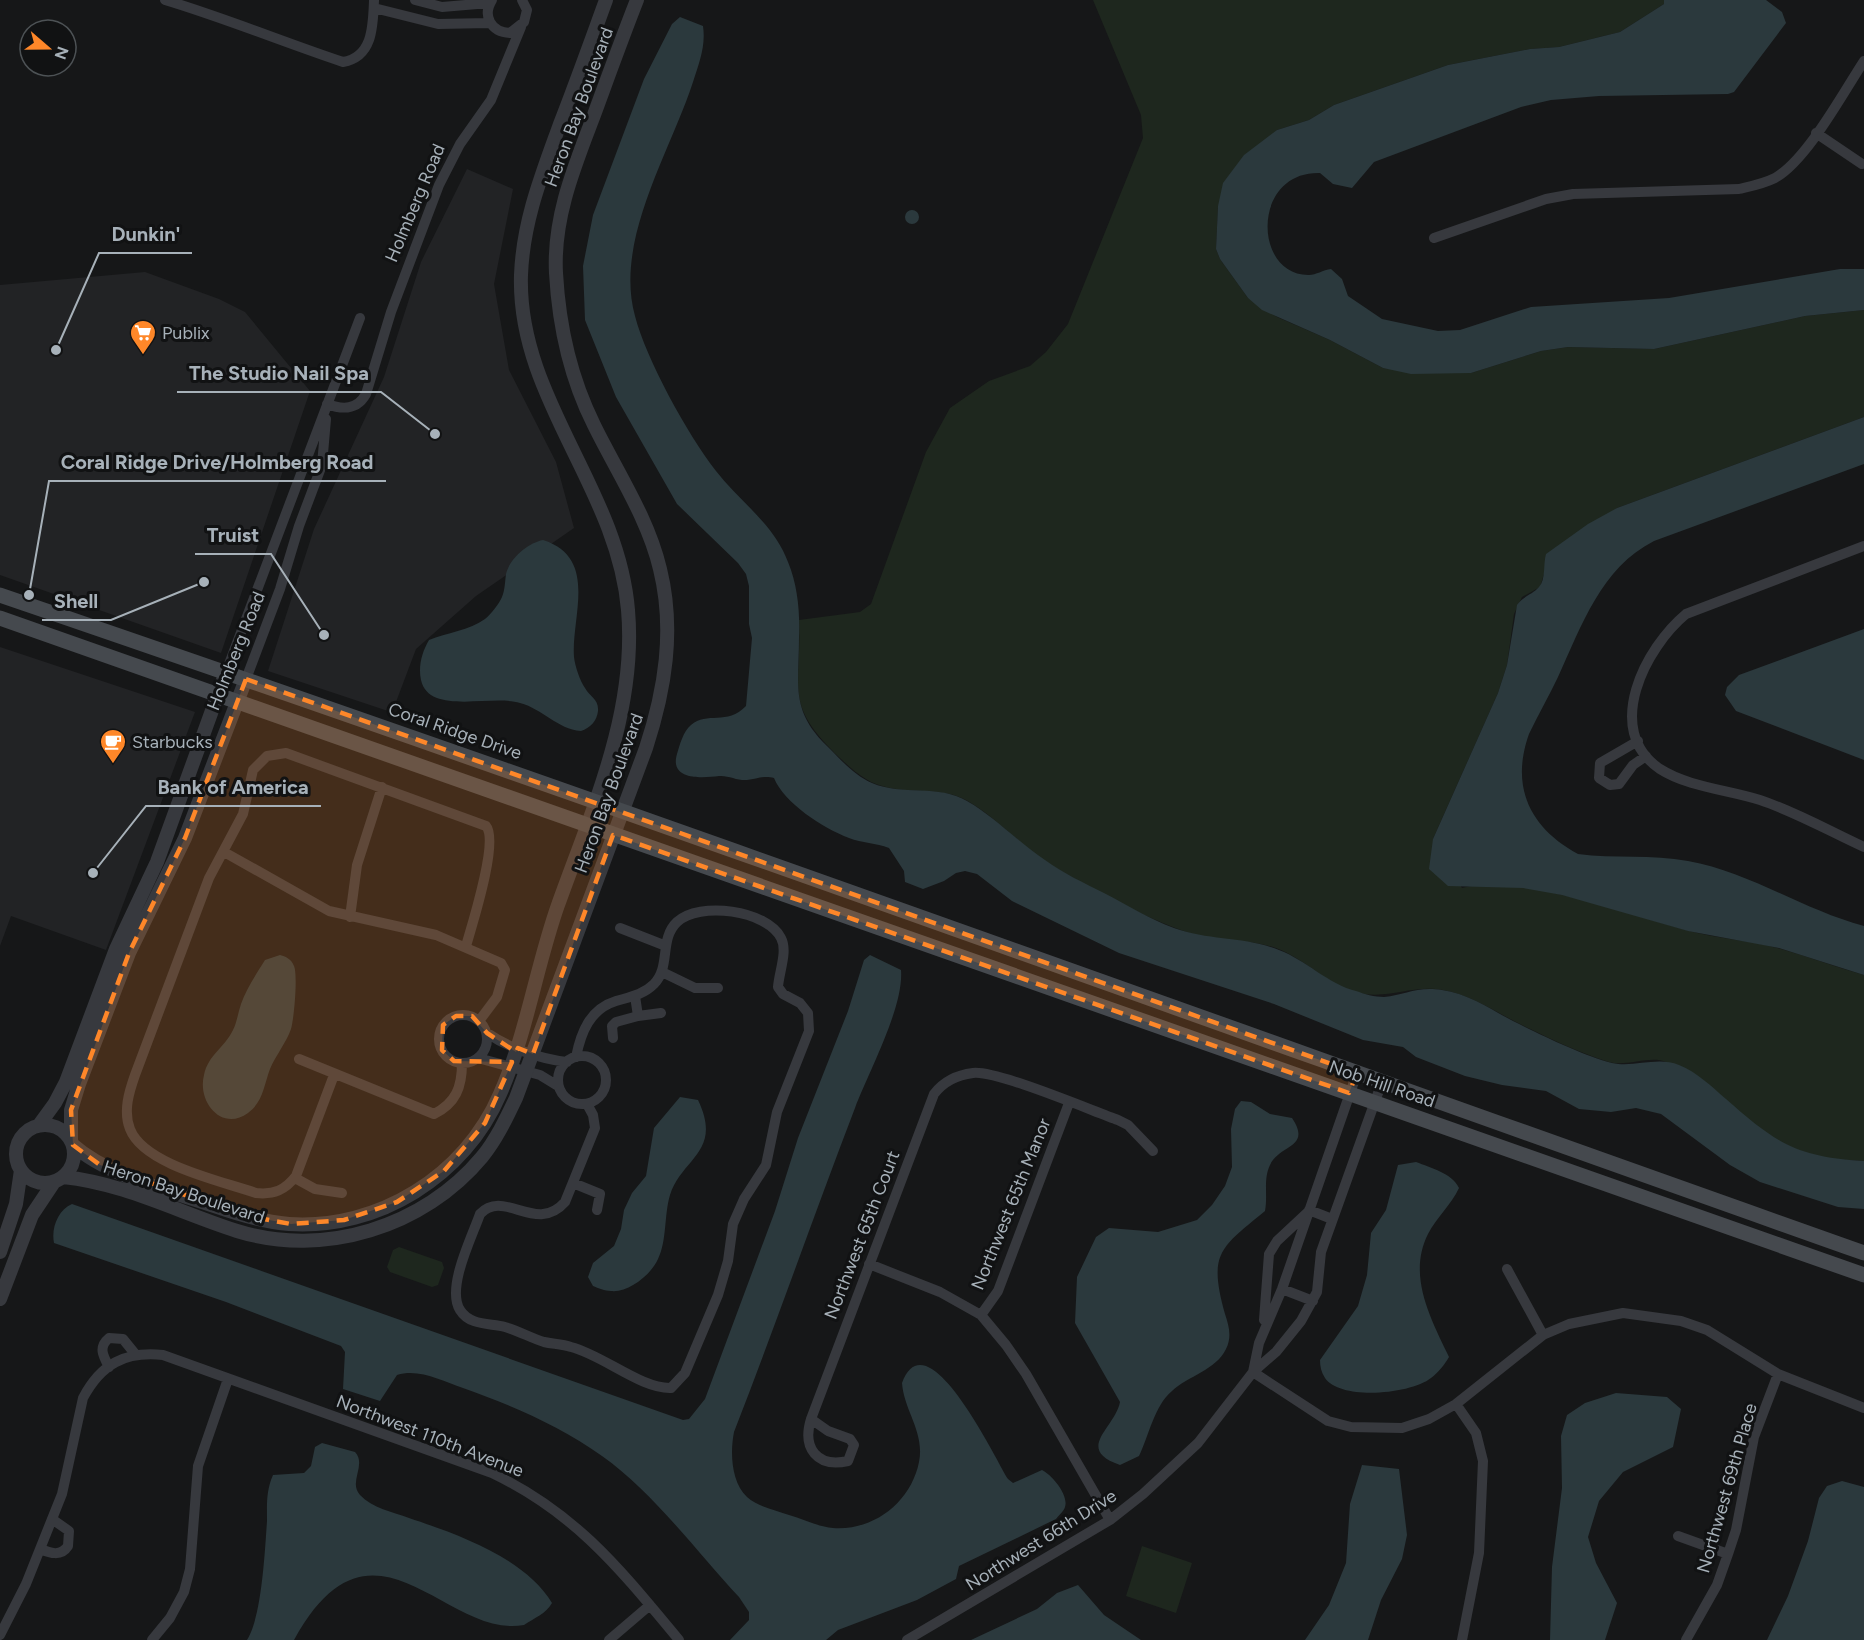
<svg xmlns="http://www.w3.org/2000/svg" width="1864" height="1640" viewBox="0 0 1864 1640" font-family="Figtree,sans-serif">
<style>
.built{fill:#222325}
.green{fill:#1e271e}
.water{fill:#2b393d}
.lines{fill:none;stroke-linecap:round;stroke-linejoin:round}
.minor{stroke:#37393e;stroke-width:10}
.tertiary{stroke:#37393e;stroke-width:14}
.secondary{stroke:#45494e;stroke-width:15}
.marked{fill:#fe8729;fill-opacity:0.2;stroke:#fe8729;stroke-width:4.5;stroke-dasharray:12 8;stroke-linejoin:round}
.labels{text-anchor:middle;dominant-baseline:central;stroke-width:6;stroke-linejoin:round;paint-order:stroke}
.street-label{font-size:18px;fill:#a7b1b9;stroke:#111213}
.poi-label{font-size:18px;fill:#a7b1b9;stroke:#111213;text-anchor:start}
.leader{fill:none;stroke:#a7b1b9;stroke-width:2}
.callout-dot{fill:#a7b1b9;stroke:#111213;stroke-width:2}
.callout-label{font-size:20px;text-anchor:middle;font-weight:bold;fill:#a7b1b9;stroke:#111213;stroke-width:6;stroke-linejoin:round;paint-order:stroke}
</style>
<rect width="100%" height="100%" fill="#161718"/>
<path class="built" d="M467 169 513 189 494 284 509 370 556 462 574 528 476 596 416 649 396 702 388 711 268 671 314 529 384 377 421 262Z
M145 272 219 299 245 312 310 391 221 653 0 575V285Z
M0 647 195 712 106 950 11 916 0 946Z"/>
<path class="green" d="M1093 0H1664V4L1620 32 1559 47 1530 49 1448 65 1334 105 1309 120 1277 130 1218 206 1216 249 1220 259 1248 298 1277 317 1330 340 1383 368 1471 373 1541 351 1568 347 1654 349 1805 316 1864 310V417L1617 508 1544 574 1540 587 1522 597 1514 614 1507 665 1498 693 1433 839 1462 888C1518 873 1629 915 1686 930 1717 939 1750 940 1781 949 1809 957 1836 967 1864 975V1161C1841 1160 1816 1158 1794 1150 1766 1139 1729 1107 1703 1088 1692 1080 1679 1068 1666 1062 1650 1055 1627 1067 1609 1062 1577 1052 1544 1036 1514 1021 1491 1009 1470 995 1443 990 1408 984 1385 1003 1348 990 1323 980 1303 958 1276 948 1251 939 1224 943 1199 936 1149 921 1100 893 1054 867 1022 848 998 818 966 800 944 788 915 793 890 788 869 784 857 774 841 759 782 703 802 692 799 620L860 612 871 604 926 452 950 408 989 381 1030 366 1046 352 1068 324 1143 138 1141 115Z
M399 1247 442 1262 444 1268 438 1285 432 1287 390 1272 387 1267 393 1250Z
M1142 1546 1192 1563 1176 1613 1126 1596Z"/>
<path class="water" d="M1664 0H1766L1782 12 1786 23 1734 92 1728 94 1599 96 1551 100 1521 107 1374 162 1352 188 1333 184 1320 173C1251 171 1253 276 1309 275 1316 275 1323 270 1331 269L1342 279 1348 296 1382 319 1438 331 1460 330 1531 307 1669 298 1840 269H1864V310L1805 316 1654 349 1568 347 1541 351 1471 373 1411 374 1383 368 1330 340 1262 310 1248 298 1220 259 1216 249 1218 206 1223 183 1244 155 1277 130 1309 120 1334 105 1448 65 1530 49 1559 47 1620 32 1664 4Z
M680 17 703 26C706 46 699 63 693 82 670 153 614 240 635 316 646 359 688 435 716 471 740 502 774 524 788 562 798 586 800 613 799 638 799 685 790 710 827 746 840 759 855 776 872 783 902 796 939 784 967 801 995 817 1018 842 1045 860 1063 873 1084 883 1104 893 1127 905 1150 919 1174 928 1209 941 1245 936 1279 950 1306 960 1328 984 1356 991 1364 994 1375 997 1384 997 1405 995 1417 986 1442 990 1469 994 1490 1009 1513 1021 1539 1034 1584 1056 1612 1063 1634 1068 1657 1056 1679 1065 1697 1072 1712 1087 1726 1099 1776 1143 1796 1157 1864 1161V1209L1838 1207 1760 1182 1730 1165 1661 1114 1636 1108 1611 1112 1579 1109 1546 1091 1502 1085 1465 1076 1416 1057 1403 1047 1363 1040 1274 1004 1119 953 1012 901 977 874 965 871 956 873 944 881 923 889 905 882 904 871 889 848C876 843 862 843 849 838 823 828 784 803 774 778 764 775 757 779 747 780 738 781 728 775 719 776 703 778 669 781 677 754 680 744 683 732 691 725 707 711 727 726 746 706L752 638 749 624V586L746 574 738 563 677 504 616 397 585 320 583 266 593 215 644 79 672 24Z
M905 217a7 7 0 1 1 14 0a7 7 0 1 1-14 0Z
M1864 417V464L1654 541C1601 568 1582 625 1558 677 1549 696 1538 715 1529 734 1510 787 1530 828 1578 854 1614 859 1652 854 1688 861 1750 872 1803 910 1864 926V975L1779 948 1688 931 1562 895 1523 888 1448 886 1429 869 1433 839 1498 693 1507 665 1517 605C1523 596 1532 595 1539 587 1546 579 1543 564 1546 554L1588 524 1617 508Z
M543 540C599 558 571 617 574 657 575 666 580 681 585 688 590 697 599 699 598 711 597 721 590 728 581 731 557 729 543 709 520 703 492 694 429 716 421 680 418 666 422 652 429 640 446 633 470 630 485 619 491 614 499 604 502 597 505 590 505 581 506 574 510 558 528 543 543 540Z
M1864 629V760L1736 711 1725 695 1727 687 1739 675Z
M280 955C287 957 291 959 294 966 298 975 294 1019 291 1029 286 1043 276 1055 270 1069 264 1085 263 1102 248 1113 222 1132 197 1102 204 1075 208 1055 225 1047 233 1030 237 1022 238 1013 241 1004 246 989 257 973 265 960Z
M870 955 901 970C904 1007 869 1071 855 1108 814 1215 776 1324 734 1432 730 1452 731 1482 747 1497 758 1507 776 1510 789 1515 803 1519 819 1527 833 1528 874 1531 911 1502 919 1462 925 1432 904 1411 902 1383 927 1315 996 1460 1008 1479L1013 1483 1042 1470C1052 1475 1069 1495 1065 1507 1064 1511 1059 1515 1056 1519L959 1566 956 1579 917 1600 838 1630 826 1640H730L749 1620V1612L739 1597C696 1551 653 1492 602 1456 560 1426 511 1405 463 1388 442 1381 419 1368 397 1375L380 1401 343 1389 345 1352 341 1346 226 1302 54 1243C51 1228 58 1210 72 1204L683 1420 689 1419 705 1399 775 1211 798 1138 848 1011 864 960Z
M680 1097 698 1100C723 1152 682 1158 670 1195 664 1215 667 1241 658 1259 651 1275 628 1293 611 1291 605 1291 598 1288 593 1286L588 1277 593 1263 614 1246 621 1229 624 1210 632 1193 646 1176 654 1128Z
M1241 1101 1251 1102 1270 1114 1292 1118C1312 1148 1280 1144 1270 1165 1263 1179 1268 1196 1265 1211 1220 1248 1208 1253 1225 1314 1229 1326 1232 1337 1226 1349 1216 1370 1188 1376 1172 1391 1154 1406 1149 1436 1139 1456L1120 1465C1074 1449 1115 1428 1120 1402L1075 1323 1077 1277 1096 1237 1109 1228 1158 1232 1197 1220 1212 1205 1225 1186 1232 1167 1231 1129 1235 1109Z
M1416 1162C1431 1168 1452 1173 1459 1188 1451 1205 1437 1217 1428 1234 1407 1276 1431 1319 1449 1357 1445 1364 1438 1373 1431 1378 1411 1394 1341 1401 1325 1378 1321 1372 1320 1366 1320 1360L1358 1306 1367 1275 1371 1233 1386 1210 1398 1165Z
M1616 1393 1667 1397 1681 1409 1673 1447 1623 1472 1599 1501 1588 1537 1596 1563 1617 1603 1605 1640H1550L1552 1567 1562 1488 1561 1436 1567 1415 1585 1403Z
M322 1443 355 1452C367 1465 348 1482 360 1495 372 1508 393 1512 409 1518 457 1534 525 1558 552 1603 546 1614 534 1618 524 1625 446 1640 373 1496 294 1640H247C262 1617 265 1549 267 1521 267 1504 266 1491 273 1475L304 1473 311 1466 315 1447Z
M1362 1465 1399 1469 1407 1535 1402 1559 1381 1600 1368 1640H1305L1329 1605 1346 1563 1350 1504Z
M1842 1481 1864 1487V1640H1767L1788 1596 1808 1541 1819 1498 1827 1486Z
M1078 1585 1104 1615 1141 1640H971L1037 1609 1057 1593Z"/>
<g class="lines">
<path class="minor" d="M165 0C225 18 283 42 343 62 373 57 373 26 374 0
M415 0 442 7 489 3
M492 0C482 16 491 32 510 33L524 22 527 10 522 0
M374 8 438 24 489 23
M1816 133 1862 164
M1434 238 1546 199 1573 194 1739 189C1752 186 1763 184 1775 178 1807 160 1843 93 1864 61
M327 404C343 410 357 410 366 394L391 312 439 185 460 144 491 100 521 27
M1864 546 1686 614C1646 647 1602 730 1660 769 1688 787 1729 790 1760 800 1796 812 1829 831 1864 847
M226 672 360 318
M246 679 280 589 299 526 322 465 326 419
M1638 741 1600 763 1599 778 1610 785 1619 784 1633 765 1646 756
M224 852 329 911 436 935 501 963 505 970 497 997 479 1021
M350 917 357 865 382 787
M620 928 666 946
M662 972 695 988H718
M635 996 638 1016 661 1013
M439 1039a24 24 0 1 1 48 0a24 24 0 1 1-48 0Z
M487 1033C509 1048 540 1059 567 1062
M613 1038 612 1026 616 1022 638 1016
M558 1080a24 24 0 1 1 48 0a24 24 0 1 1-48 0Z
M576 1057C581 1032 590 1009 616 1001 630 997 643 995 654 984 671 967 659 939 677 922 699 901 767 910 781 938 788 951 779 972 778 987L783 994 800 1003 808 1013 809 1031 777 1112 766 1165 744 1199 733 1224 728 1261 718 1295 685 1373 671 1388C641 1389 603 1355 571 1347 562 1344 553 1344 544 1342 531 1338 519 1331 505 1327 490 1323 470 1326 460 1310 446 1288 472 1237 480 1214 504 1188 536 1235 565 1202L595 1128 593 1115 587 1104
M478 1058 540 1075 558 1086
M299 1059 434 1114C456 1103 462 1087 462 1063
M334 1075 296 1176C285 1190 274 1195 256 1193 222 1181 144 1165 130 1129 123 1111 129 1092 135 1075L209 878 243 814 253 770 267 756 286 753 486 826C499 841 472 925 466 946
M295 1178 315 1189 342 1193
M573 1183 600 1194 597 1210
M1309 1210 1332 1219
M869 1264 940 1292 981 1315 1006 1345 1026 1374 1110 1520
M1507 1269 1543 1335
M1282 1289 1313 1301
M981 1315 998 1291 1069 1103
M1264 1320 1269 1254 1277 1241 1307 1213
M109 1367C103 1356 98 1347 109 1338L123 1339 136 1355
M1253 1372 1328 1421 1351 1427 1402 1428 1429 1419 1456 1404 1543 1335 1569 1324 1623 1313 1681 1321 1707 1330 1778 1374 1864 1408
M1253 1372 1259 1343 1282 1289 1357 1073
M1456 1404 1476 1433 1483 1461 1479 1553 1462 1640
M811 1419 828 1431 850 1439 854 1445 848 1461C817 1468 802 1448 811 1419L934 1094C944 1081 956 1075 973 1073 996 1070 1090 1110 1118 1120L1128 1125 1153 1151
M1678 1536 1728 1554
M40 1549C50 1553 61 1557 68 1546L69 1531 52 1519
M0 1635 26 1584 62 1494 83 1398C101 1364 125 1351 163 1355L492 1473C577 1514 620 1569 679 1640
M152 1640 170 1618 184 1592 190 1569 198 1466 228 1379
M609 1640 650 1605
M907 1640 1110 1520 1143 1494 1198 1443 1253 1372 1276 1352 1301 1321 1317 1292 1321 1252 1382 1082
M1686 1640 1717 1585 1728 1554 1736 1530 1754 1437 1778 1374"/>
<path class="tertiary" d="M16 1154a29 29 0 1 1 58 0a29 29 0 1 1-58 0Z
M39 1125 55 1103 66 1082 116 949 157 862 226 672
M71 1140V1110L79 1084 129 953 185 838 246 679
M73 1145C109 1177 172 1191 217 1207 240 1215 264 1222 289 1224 378 1230 465 1176 500 1094 527 1033 536 967 558 905 592 810 637 712 628 610 618 488 517 398 521 275 523 221 542 174 560 124 576 83 591 41 606 0
M63 1177C124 1183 180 1213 237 1231 324 1258 424 1227 482 1157 496 1140 506 1119 516 1098L646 748C665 690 675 630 660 569 648 518 617 472 594 425 570 377 559 327 556 273 553 217 575 165 594 115 608 77 622 38 637 0
M0 1252 16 1204 21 1170
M0 1299 32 1215 54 1182"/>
<path class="secondary" d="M0 595C624 808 1243 1033 1864 1253
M0 618 1864 1275"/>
</g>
<path class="marked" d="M246 679 1357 1073 1349 1093 613 835 533 1054 518 1048 516 1052 487 1033 472 1016H456L443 1025 442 1050 454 1061 512 1062 485 1123 444 1171 397 1202 344 1220 291 1224 242 1215 100 1165 73 1145 71 1110 129 953 185 838Z"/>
<defs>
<symbol id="supermarket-pin" viewBox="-11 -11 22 30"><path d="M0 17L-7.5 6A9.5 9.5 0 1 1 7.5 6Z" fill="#fe8729" stroke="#111213"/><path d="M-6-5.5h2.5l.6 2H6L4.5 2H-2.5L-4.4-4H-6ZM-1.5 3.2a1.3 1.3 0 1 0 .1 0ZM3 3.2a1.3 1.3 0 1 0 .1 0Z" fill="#fff"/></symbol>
<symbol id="cafe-pin" viewBox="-11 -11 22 30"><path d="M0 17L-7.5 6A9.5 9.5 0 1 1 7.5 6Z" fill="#fe8729" stroke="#111213"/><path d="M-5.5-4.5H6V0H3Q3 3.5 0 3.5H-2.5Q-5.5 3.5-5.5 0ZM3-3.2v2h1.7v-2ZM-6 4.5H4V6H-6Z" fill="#fff"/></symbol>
</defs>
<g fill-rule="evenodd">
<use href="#supermarket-pin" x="128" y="318" width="30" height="40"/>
<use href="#cafe-pin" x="98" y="727" width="30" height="40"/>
</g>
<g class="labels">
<g class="street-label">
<text transform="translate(579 107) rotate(-70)">Heron Bay Boulevard</text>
<text transform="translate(415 203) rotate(-67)">Holmberg Road</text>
<text transform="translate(236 651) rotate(-68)">Holmberg Road</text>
<text transform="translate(455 731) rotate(19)">Coral Ridge Drive</text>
<text transform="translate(609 793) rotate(-70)">Heron Bay Boulevard</text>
<text transform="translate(1382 1084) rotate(19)">Nob Hill Road</text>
<text transform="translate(184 1192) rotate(18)">Heron Bay Boulevard</text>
<text transform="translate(1011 1204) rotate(-68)">Northwest 65th Manor</text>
<text transform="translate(862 1235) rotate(-69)">Northwest 65th Court</text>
<text transform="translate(430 1436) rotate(21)">Northwest 110th Avenue</text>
<text transform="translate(1727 1488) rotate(-74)">Northwest 69th Place</text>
<text transform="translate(1041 1540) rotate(-32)">Northwest 66th Drive</text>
</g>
<g class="poi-label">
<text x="162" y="333">Publix</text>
<text x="132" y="742">Starbucks</text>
</g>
</g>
<path class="leader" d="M56 350L99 253H192M435 434L381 392H177M29 595L49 481H386M324 635L271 554H195M204 582L111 620H42M93 873L146 806H321"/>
<g class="callout-dot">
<circle cx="56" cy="350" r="6"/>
<circle cx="435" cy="434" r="6"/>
<circle cx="29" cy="595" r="6"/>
<circle cx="324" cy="635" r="6"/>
<circle cx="204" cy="582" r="6"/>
<circle cx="93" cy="873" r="6"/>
</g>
<g class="callout-label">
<text x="146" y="241">Dunkin'</text>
<text x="279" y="380">The Studio Nail Spa</text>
<text x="217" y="469">Coral Ridge Drive/Holmberg Road</text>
<text x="233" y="542">Truist</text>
<text x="76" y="608">Shell</text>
<text x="233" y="794">Bank of America</text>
</g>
<g transform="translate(48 48) rotate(110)"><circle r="28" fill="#111213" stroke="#4d5255" stroke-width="1.5"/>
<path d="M0-4.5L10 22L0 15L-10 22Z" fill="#fe8729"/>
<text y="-9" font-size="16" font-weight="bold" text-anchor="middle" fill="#a7b1b9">N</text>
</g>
</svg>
